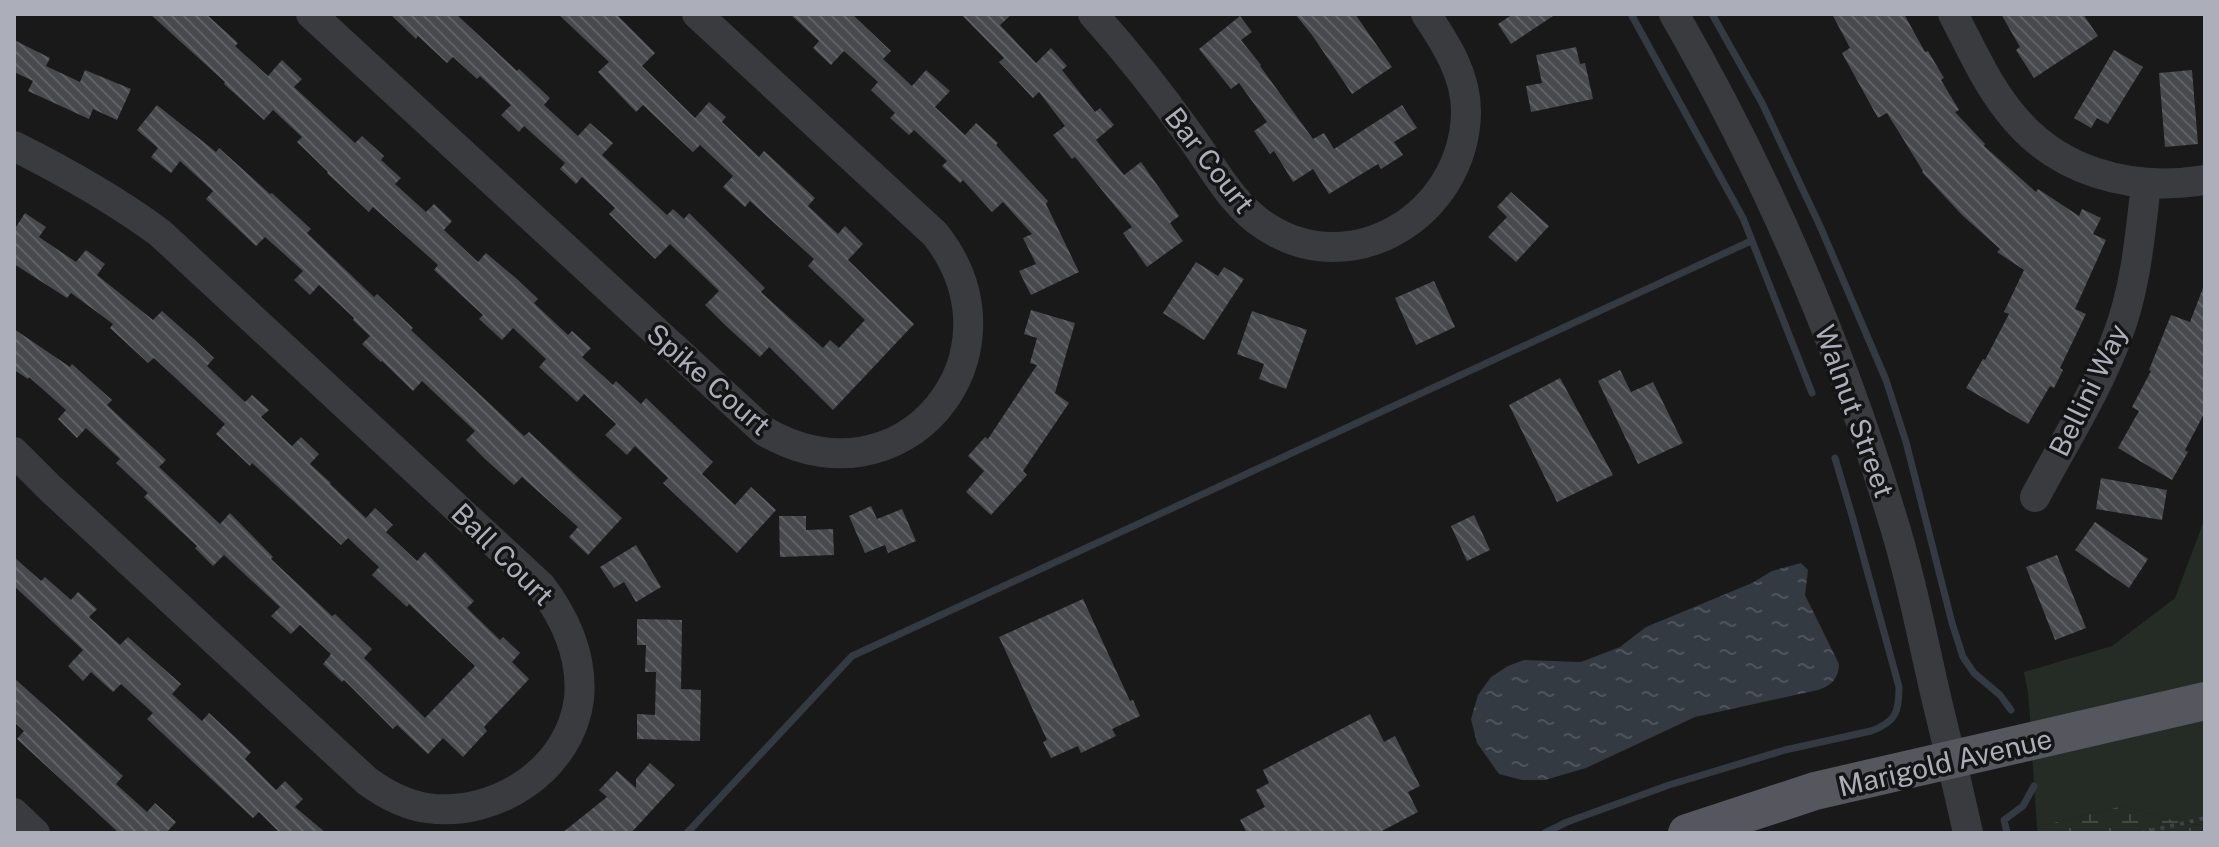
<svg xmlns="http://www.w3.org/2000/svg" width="2219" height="847" viewBox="0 0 2219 847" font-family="'Public Sans',sans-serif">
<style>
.green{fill:#252c26}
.wetland{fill:url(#wetland-marsh)}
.water{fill:url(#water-ripples)}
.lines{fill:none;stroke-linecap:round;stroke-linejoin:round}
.stream{stroke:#333a42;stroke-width:7}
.building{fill:url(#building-back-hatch)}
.path{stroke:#404146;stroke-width:4;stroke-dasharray:4 6;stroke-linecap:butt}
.minor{stroke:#3a3b3f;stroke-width:30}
.major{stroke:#56575e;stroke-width:38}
.labels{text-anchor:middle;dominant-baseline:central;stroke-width:7;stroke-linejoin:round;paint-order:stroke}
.street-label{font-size:28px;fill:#acafb9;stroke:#141415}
</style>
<defs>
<pattern id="wetland-marsh" width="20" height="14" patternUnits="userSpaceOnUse" patternTransform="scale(2)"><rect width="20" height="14" fill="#252c26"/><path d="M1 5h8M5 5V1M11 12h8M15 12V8" fill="none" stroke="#424843"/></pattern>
<pattern id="water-ripples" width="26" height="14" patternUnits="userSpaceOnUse" patternTransform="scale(2)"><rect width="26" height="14" fill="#333a42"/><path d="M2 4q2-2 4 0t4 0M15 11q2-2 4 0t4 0" fill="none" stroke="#4e545b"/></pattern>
<pattern id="building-back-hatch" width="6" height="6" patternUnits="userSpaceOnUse" patternTransform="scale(2)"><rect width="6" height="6" fill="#48494d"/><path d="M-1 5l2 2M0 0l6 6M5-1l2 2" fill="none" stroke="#606165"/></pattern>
</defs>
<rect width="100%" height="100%" fill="#19191a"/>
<path class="green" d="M2205 518V689L2031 730 2028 693 2024 672 2112 646 2175 598Z
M2205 713V827L2164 818 2123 806 2037 827 2032 754Z"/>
<path class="wetland" d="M2123 806 2164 818 2205 827V833H2038L2037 827Z"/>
<path class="water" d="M1801 563 1808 570 1805 595 1839 664C1839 678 1831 686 1818 690L1695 717 1586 768 1545 780H1522L1499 774 1477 743 1471 719 1478 695 1491 677 1508 666 1524 660 1581 662 1620 647 1646 627 1752 583 1772 571Z"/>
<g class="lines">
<path class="stream" d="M1631 14 1743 218 1812 393
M1712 14 1762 103 1820 226 1886 380 1906 442 1952 623 1963 657 1974 673 2000 695 2011 710
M687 833 852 656 1751 241
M1545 833 1567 822 1669 785 1785 750 1871 731C1896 722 1899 712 1899 687L1853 519 1835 458
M2007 833 2004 820 2023 806 2034 786"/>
</g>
<path class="building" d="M150 14H206L238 43 235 46 268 76 282 60 302 79 294 87 355 143 362 136 384 156 381 160 401 178 395 184 426 212 434 204 452 221 444 230 478 262 486 253 517 279 538 299 534 303 568 335 572 331 591 348 582 357 613 385 616 381 641 404 646 398 713 462 702 474 735 505 751 487 776 510 737 553 663 483 668 478 635 446 627 455 605 435 616 424 584 394 577 402 539 367 546 359 513 328 502 340 479 319 483 315 434 270 438 265 373 207 369 212 327 173 328 172 297 142 302 137 273 110 264 120 224 84 225 82Z
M390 14H456L517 71 519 69 550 98 544 105 578 136 590 123 613 143 602 155 667 215 673 209 684 219 689 213 765 288 761 292 823 348 830 340 839 348 865 320 808 266 814 259 750 201 745 207 723 187 733 176 700 145 693 152 643 105 636 112 598 72 609 62 558 14H616L655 53 642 66 695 118 709 102 726 117 722 122 759 157 764 151 815 198 808 206 838 234 845 226 863 244 848 260 914 324 833 410 769 347 760 357 726 326 705 305 719 291 670 244 655 259 609 214 615 208 582 177 576 184 560 169 565 163 524 126 519 132 501 115 511 105 480 76 477 79 453 57 447 63 418 36 416 39Z
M790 14H852L891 51 883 59 912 86 926 70 950 91 935 107 965 135 976 123 998 143 996 145 1048 201 1046 204 1079 272 1031 295 1019 271 1036 264 1023 238 1032 234 1003 202 992 212 963 180 960 183 942 166 947 161 914 130 909 135 890 118 895 113 871 90 878 82 844 51 831 65 813 48 819 41Z
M961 14H1012L1000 25 1036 63 1051 48 1067 66 1062 70 1095 112 1100 108 1114 125 1096 140 1124 175 1141 162 1179 216 1170 223 1183 241 1147 267 1123 233 1132 227 1075 157 1072 159 1053 135 1065 126 1039 92 1033 98 999 62 1004 58Z
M1295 14H1355L1392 67 1352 94 1312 35Z
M1513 14H1556L1511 44 1498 24Z
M1832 14H1904L1925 52 1928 51 1944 78 1941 80 1959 110 1955 112 1985 144 1984 146 2036 192 2038 189 2079 216 2082 209 2101 218 2093 234 2106 240 2075 309 2086 314 2060 368 2063 370 2054 388 2050 386 2028 424 1966 388 1983 359 1985 360 2009 314 2004 312 2024 270 1997 252 2000 249 1962 215 1922 172 1923 171 1887 113 1878 118 1842 53 1850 48Z
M2001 14H2083L2098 36 2034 78 2016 50 2020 47Z
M1240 16 1252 32 1241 40 1261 65 1260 66 1313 139 1324 133 1334 149 1402 105 1417 128 1394 142 1403 155 1381 169 1378 164 1329 194 1313 169 1293 182 1274 151 1270 154 1254 131 1267 122 1239 83 1231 89 1199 49Z
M14 40 50 58 46 66 80 82 85 70 131 89 117 120 93 109 89 119 28 91 33 81 14 72Z
M1576 47 1580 64 1585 63 1593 99 1531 112 1526 86 1542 83 1536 55Z
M2114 50 2143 67 2108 124 2097 118 2091 128 2074 118Z
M2192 70 2198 144 2165 147 2159 73Z
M157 105 216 152 219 148 270 194 272 193 311 229 307 233 374 297 377 294 413 328 411 330 524 436 529 432 622 518 588 555 569 537 578 527 522 477 514 485 485 459 466 440 475 431 422 381 413 391 382 361 381 362 362 344 370 336 353 320 354 318 319 285 310 295 294 280 303 271 265 237 256 246 206 199 213 191 180 161 171 173 151 157 158 148 137 130Z
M1511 192 1549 226 1516 262 1488 237 1507 217 1497 207Z
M25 213 46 227 39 237 76 262 86 250 105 264 97 275 153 320 162 311 195 340 214 358 207 366 245 402 252 395 269 410 261 417 292 446 301 437 319 454 310 464 331 483 330 484 366 518 375 508 393 525 386 532 417 561 425 552 474 601 467 608 500 640 503 637 520 653 512 662 529 679 484 727 487 731 463 757 443 738 428 754 397 725 393 729 344 680 342 682 323 664 331 654 300 625 291 634 271 616 280 607 224 555 213 566 195 548 197 546 144 497 148 493 116 463 120 459 86 428 77 438 58 419 66 410 29 377 28 379 14 370V329L70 367 72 364 112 400 107 405 166 460 159 467 220 524 230 513 273 557 271 559 332 616 335 614 372 649 364 658 425 718 475 666 409 604 407 607 372 575 379 567 348 538 341 545 252 463 250 466 216 434 225 424 154 358 148 363 110 328 113 324 71 293 67 298 14 264V230Z
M1196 262 1218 276 1224 267 1244 279 1204 340 1163 313Z
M1434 281 1455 327 1416 345 1395 298Z
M2203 288 2205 289V412L2185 450 2188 452 2172 480 2118 448 2139 411 2132 407 2151 371 2149 370 2171 315 2190 322Z
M1031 310 1075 323 1055 393 1069 403 1023 471 1027 475 991 515 966 492 984 471 968 456 985 437 988 439 1037 365 1030 363 1037 338 1024 334Z
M1252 311 1307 330 1286 389 1259 379 1264 364 1237 354Z
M1620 370 1631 392 1653 382 1683 443 1638 464 1598 381Z
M1560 378 1613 475 1557 502 1509 405Z
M2101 478 2167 490 2162 520 2096 509Z
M871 506 877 519 902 509 916 541 888 553 885 545 865 553 849 516Z
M1474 515 1490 550 1467 561 1451 526Z
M779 516H806V530L833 529 834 555 780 557Z
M2095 522 2148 559 2129 588 2075 550Z
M636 545 661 587 636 602 624 582 614 588 600 567Z
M2057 555 2086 628 2055 640 2026 567Z
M14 557 41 581 45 577 71 600 78 592 97 609 89 617 120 645 128 637 181 684 172 694 202 721 209 713 251 752 245 759 276 790 285 781 303 799 295 807 326 833H280L259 812 253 818 147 719 153 713 121 684 113 692 91 672 83 681 68 666 83 650 14 586Z
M1083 599 1130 701 1133 700 1140 716 1112 729 1116 736 1081 753 1078 746 1051 758 1043 742 1047 740 999 637Z
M637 619 682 620 681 689 701 690 700 741 637 739V714L655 715 656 672H645L646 645H637Z
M14 678 123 776 116 784 147 812 155 803 176 822 166 833H119L17 739 24 731 14 722Z
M1370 714 1384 742 1395 736 1420 786 1408 792 1418 812 1378 833H1247L1240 820 1265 807 1256 790 1269 783 1263 770Z
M650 763 675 785 631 833H562L607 797 599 790 617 771 636 788V779Z"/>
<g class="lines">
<path class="path" d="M2141 833 2205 818"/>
<path class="minor" d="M311 14 764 431C902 512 1031 355 935 234L697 14
M1093 14C1127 52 1159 92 1188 133 1212 165 1231 204 1265 226 1353 284 1463 214 1466 114 1467 76 1446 44 1426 14
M1674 14C1765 172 1838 340 1891 514 1910 574 1922 636 1936 697 1947 742 1958 787 1968 833
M1953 14C1970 46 1985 81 2008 110 2055 172 2130 192 2205 180
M14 146C66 172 114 199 160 233L541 586C566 619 583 656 579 699 570 770 495 818 427 808 405 805 385 794 367 781L51 489 14 452
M2035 497C2063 444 2096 393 2117 337 2136 288 2140 236 2146 184
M14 813 35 833"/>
<path class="major" d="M1687 833 1815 791 2205 701"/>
</g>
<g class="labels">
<g class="street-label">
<text transform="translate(1210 160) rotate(52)">Bar Court</text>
<text transform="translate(709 379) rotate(41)">Spike Court</text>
<text transform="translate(2088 390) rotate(-64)">Bellini Way</text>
<text transform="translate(1855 411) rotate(70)">Walnut Street</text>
<text transform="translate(503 554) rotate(45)">Ball Court</text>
<text transform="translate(1945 762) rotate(-13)">Marigold Avenue</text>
</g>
</g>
<rect width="2219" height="847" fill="none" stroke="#acafb9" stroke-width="32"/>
</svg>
